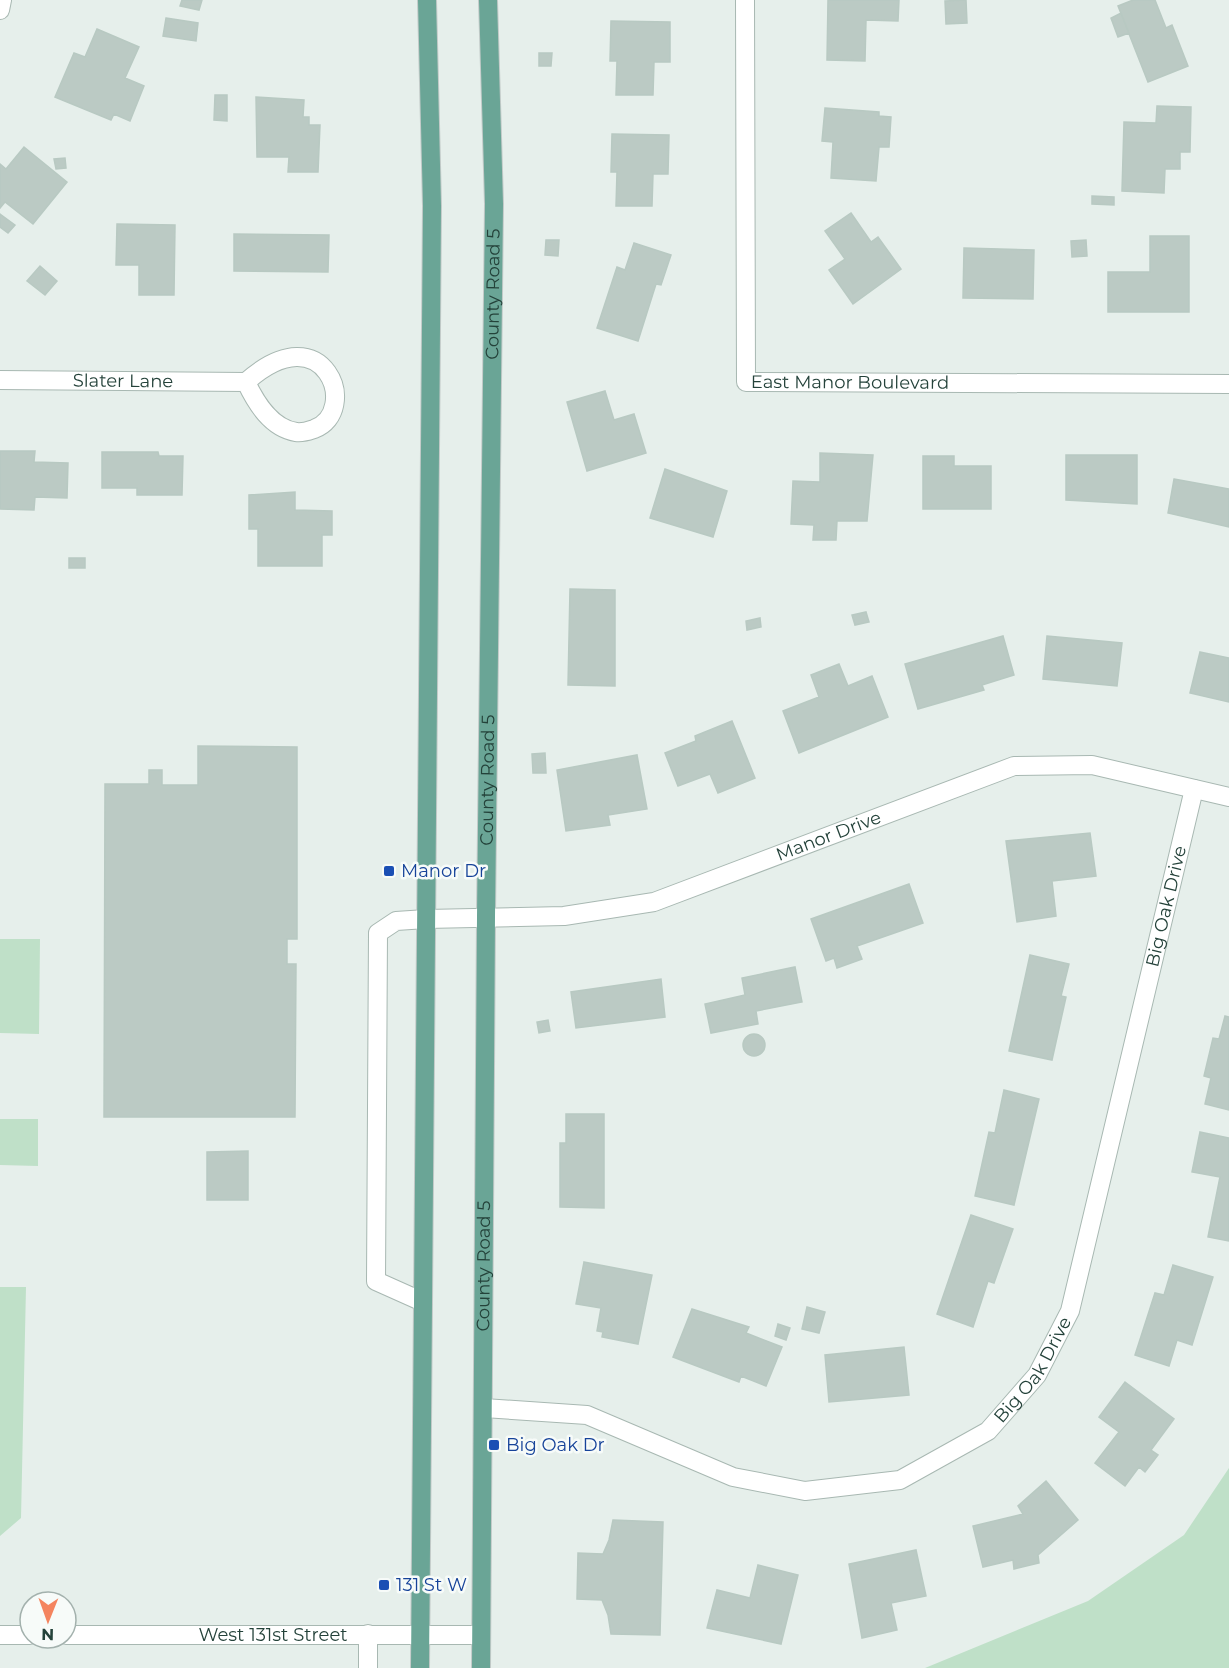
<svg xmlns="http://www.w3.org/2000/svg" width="1229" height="1668" viewBox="0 0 1229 1668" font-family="Montserrat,sans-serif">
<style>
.green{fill:#bfe0c8}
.building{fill:#bbcac4;stroke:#b8c9c2;stroke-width:1.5}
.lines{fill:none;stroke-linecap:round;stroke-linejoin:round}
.minor-casing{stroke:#a8b8b2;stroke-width:20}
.major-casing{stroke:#c2cac8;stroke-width:20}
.minor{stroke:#fff;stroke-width:18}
.major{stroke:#6aa596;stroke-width:18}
.transit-dot{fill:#1a4fb4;stroke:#f7fbf9;stroke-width:2}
.labels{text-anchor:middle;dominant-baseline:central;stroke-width:5;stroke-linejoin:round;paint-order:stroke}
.street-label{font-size:18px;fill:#24423a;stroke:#f7fbf9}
.transit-label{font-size:18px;fill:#164399;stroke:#f7fbf9;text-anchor:start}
</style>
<rect width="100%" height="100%" fill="#e6efeb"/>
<path class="green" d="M0 939H40L39 1034 0 1033Z
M0 1119H38V1166L0 1165Z
M0 1287H26L21 1518 0 1536Z
M1229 1468V1668H925L1088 1601 1184 1535Z"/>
<path class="building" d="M182 0H202L199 10 180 6Z
M828 0H899L898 21 866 20 865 61 827 60Z
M966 0 967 23 946 24 945 1Z
M1133 0H1155L1166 28 1172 25 1188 66 1148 82 1118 6Z
M1121 13 1129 33 1118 37 1111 18Z
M166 18 198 23 196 41 163 36Z
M611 21 670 22V62H654L653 95H616L617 61H610Z
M97 29 139 47 125 78 144 86 130 121 114 114 111 120 55 97 74 53 85 57Z
M539 53H552L551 66H539Z
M215 95H227V121L214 120Z
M256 97 304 100 303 117H309V125H320L318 172H288L289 157H257Z
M1157 106 1191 107 1190 152H1180V169H1165L1164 193 1122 191 1124 122 1156 123Z
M825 108 879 112V116L891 117 889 147H879L876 181 831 178 833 142 822 141Z
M612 134 669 135 668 174H653L652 206H616L617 172H611Z
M24 147 67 182 33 224 5 202 0 208V164L6 169Z
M65 158 66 168 56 169 54 159Z
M1092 196 1114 197V205L1092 204Z
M851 213 871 242 878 237 901 269 853 304 829 270 845 259 825 231Z
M0 214 15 225 8 233 0 227Z
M117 224 175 225 174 295H139V265H116Z
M234 234 329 235 328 272 234 271Z
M1150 236H1189V312H1108V272H1150Z
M546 240H559L558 256 545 255Z
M1086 240 1087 256 1072 257 1071 241Z
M634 243 671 255 661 285 656 284 638 341 597 328 617 267 625 270Z
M964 248 1034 250 1033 299 963 298Z
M40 266 57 281 45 295 27 281Z
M605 391 614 420 634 414 646 453 587 471 567 402Z
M0 451H35L34 462 68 463 67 498 35 497 34 510 0 509Z
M102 452H158L159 456H183L182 495H137V488H102Z
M820 453 873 455 867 521H837L836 540H813L814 525 791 524 793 481 820 482Z
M1066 455H1137V504L1066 500Z
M923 456H954V466H991V509H923Z
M665 469 727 491 713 537 650 518Z
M1174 479 1229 489V527L1168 513Z
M295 492V510L332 511V535H322V566H258V529H249V495Z
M69 558H85V568H69Z
M570 589 615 590V686L568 685Z
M866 612 869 622 855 625 852 615Z
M760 618 761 627 747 630 746 621Z
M1003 636 1014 675 982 685 984 690 918 709 905 664Z
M1047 636 1122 643 1117 686 1043 679Z
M1200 652 1229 658V702L1190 693Z
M839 664 848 686 872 676 888 717 799 753 783 711 819 697 811 675Z
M732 721 755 778 718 793 710 774 678 786 665 753 696 741 695 736Z
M198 746 297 747V939H287V964H296L295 1117H104L105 784H149V770H162V785H198Z
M545 753 546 773H533L532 754Z
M637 755 647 809 608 815 610 825 566 831 557 770Z
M1090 833 1096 876 1052 881 1056 916 1017 922 1006 841Z
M909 884 923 923 857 946 862 959 837 968 834 958 826 961 811 919Z
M1030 955 1069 964 1061 996 1066 997 1052 1060 1009 1051Z
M795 967 802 1002 756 1011 758 1024 711 1033 705 1004 745 995 742 978Z
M661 979 665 1017 576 1028 571 992Z
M1225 1016 1229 1017V1110L1205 1104 1211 1078 1204 1076 1213 1038 1219 1039Z
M548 1020 550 1031 539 1033 537 1022Z
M743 1045a11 11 0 1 1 22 0a11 11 0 1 1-22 0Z
M1004 1090 1039 1099 1014 1205 975 1196 989 1132 995 1133Z
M566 1114H604V1208L560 1207V1143H566Z
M1200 1132 1229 1138V1241L1208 1237 1220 1177 1192 1172Z
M248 1151V1200H207V1152Z
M971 1215 1013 1229 994 1283 988 1281 973 1327 937 1314Z
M584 1262 652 1275 638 1344 602 1337 603 1332 597 1331 601 1308 576 1304Z
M1173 1265 1213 1277 1192 1345 1177 1340 1169 1366 1135 1355 1155 1293 1164 1295Z
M807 1307 825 1312 819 1333 802 1329Z
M692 1309 749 1327 746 1333 782 1347 766 1386 741 1376 739 1382 673 1357Z
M778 1324 790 1328 786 1340 775 1336Z
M904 1347 909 1395 829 1402 825 1355Z
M1125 1382 1174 1419 1151 1450 1158 1455 1145 1472 1139 1467 1125 1486 1095 1463 1119 1432 1099 1417Z
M1046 1481 1078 1520 1038 1555 1039 1563 1014 1569 1013 1560 983 1567 973 1526 1023 1514 1018 1506Z
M613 1520 663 1522 660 1635 611 1634 608 1615 602 1600 577 1599 578 1553 603 1554 609 1540Z
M916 1550 926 1596 891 1603 897 1630 862 1638 849 1564Z
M758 1565 798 1575 781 1644 707 1628 717 1590 750 1598Z"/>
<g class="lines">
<defs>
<g id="minor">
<path id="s1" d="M745 0 746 382 1229 384"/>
<path d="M0 10 2 0"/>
<path id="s2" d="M0 380 246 382C325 311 361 412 314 429 308 431 303 433 296 432 271 428 256 403 246 382"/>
<path id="s3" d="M423 1302 376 1281 378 933 396 921 426 919 564 916 654 902 1014 766 1092 765 1229 797"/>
<path id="s4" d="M484 1408 587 1415 733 1477 805 1491 900 1480 988 1431 1037 1375 1070 1311 1194 789"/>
<path d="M368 1634V1668"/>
<path d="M0 1635H30"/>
<path id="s5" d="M66 1635H481"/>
</g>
<g id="major">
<path d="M420 1668 432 206 427 0"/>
<path id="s6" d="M481 1668 486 917 494 204 488 0"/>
</g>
</defs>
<use href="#minor" class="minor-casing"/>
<use href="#major" class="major-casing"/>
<use href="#minor" class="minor"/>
<use href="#major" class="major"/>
</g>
<g class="transit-dot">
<rect x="383" y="865" width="12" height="12" rx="3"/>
<rect x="488" y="1439" width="12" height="12" rx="3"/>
<rect x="378" y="1579" width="12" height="12" rx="3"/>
</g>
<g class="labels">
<g class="street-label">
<text stroke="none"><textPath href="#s6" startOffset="1374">County Road 5</textPath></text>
<text stroke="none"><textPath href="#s2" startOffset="123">Slater Lane</textPath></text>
<text stroke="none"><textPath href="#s1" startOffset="486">East Manor Boulevard</textPath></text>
<text stroke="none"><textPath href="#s6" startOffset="888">County Road 5</textPath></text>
<text stroke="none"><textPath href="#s3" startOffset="867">Manor Drive</textPath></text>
<text stroke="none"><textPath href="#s4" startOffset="1094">Big Oak Drive</textPath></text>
<text stroke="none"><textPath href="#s6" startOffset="402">County Road 5</textPath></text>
<text stroke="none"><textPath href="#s4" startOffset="608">Big Oak Drive</textPath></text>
<text stroke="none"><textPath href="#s5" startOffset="207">West 131st Street</textPath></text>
</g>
<g class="transit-label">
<text x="401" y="871">Manor Dr</text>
<text x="506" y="1445">Big Oak Dr</text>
<text x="396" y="1585">131 St W</text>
</g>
</g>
<g transform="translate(48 1620) rotate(181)"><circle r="28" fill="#f7fbf9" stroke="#a3b1ad" stroke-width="1.5"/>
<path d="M0-4.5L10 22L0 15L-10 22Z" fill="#f4845f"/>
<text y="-9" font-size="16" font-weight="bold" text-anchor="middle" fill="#24423a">N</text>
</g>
</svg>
